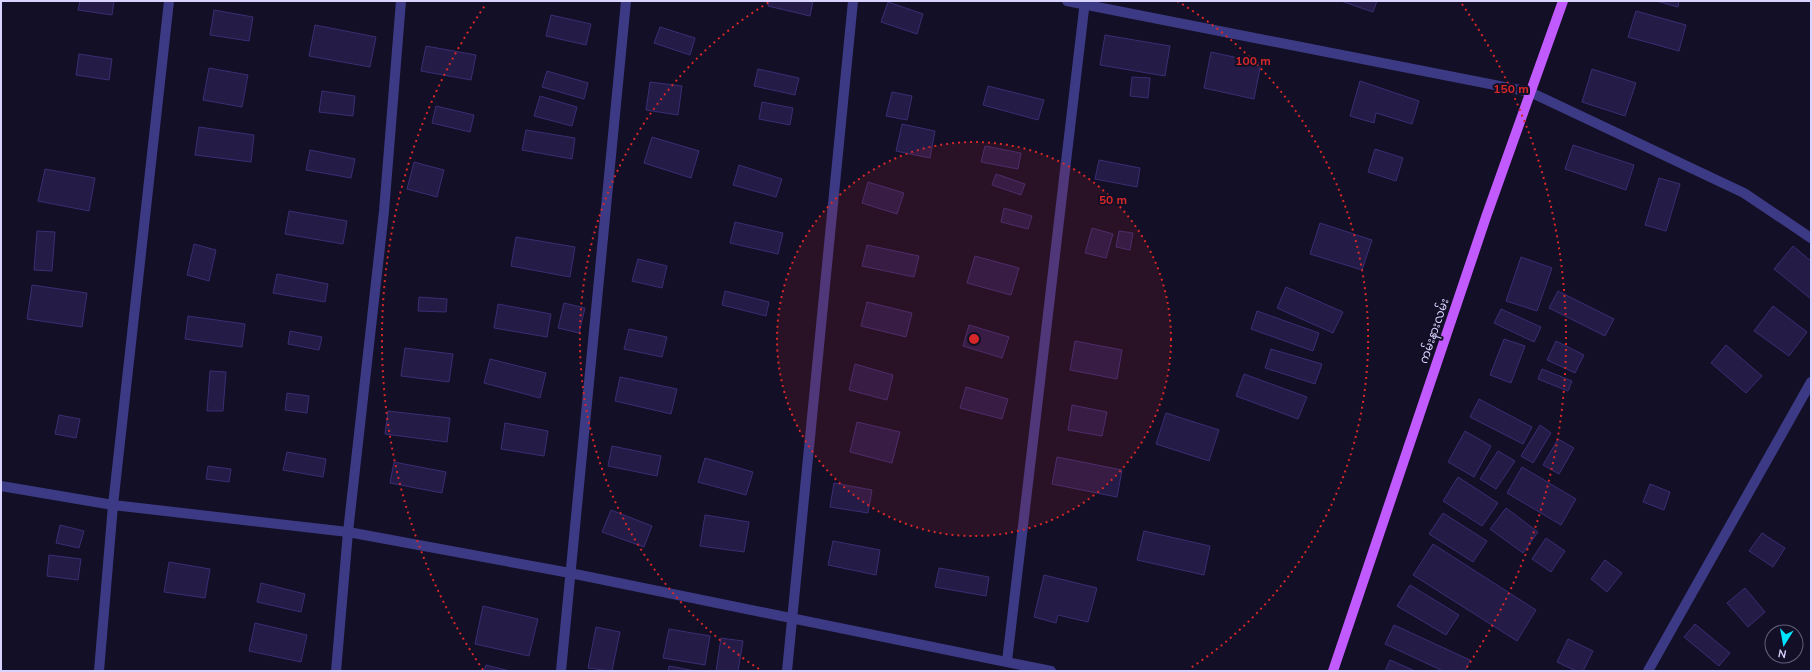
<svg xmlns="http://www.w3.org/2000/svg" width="1812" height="672" viewBox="0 0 1812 672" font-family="'Nunito Sans','Noto Sans Myanmar',sans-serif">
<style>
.building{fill:#241b47;stroke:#3b2d73}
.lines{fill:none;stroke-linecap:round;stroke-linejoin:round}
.minor{stroke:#3d3a85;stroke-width:10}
.major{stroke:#c25bff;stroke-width:10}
.ring{fill:none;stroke:#d62828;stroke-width:2;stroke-dasharray:2 4}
.labels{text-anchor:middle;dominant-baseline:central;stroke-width:4;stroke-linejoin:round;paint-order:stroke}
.street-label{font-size:12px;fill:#d9d4ff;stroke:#130f26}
.centre{fill:#d62828;stroke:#130f26;stroke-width:2}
.ring-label{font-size:12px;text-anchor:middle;font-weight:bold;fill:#d62828;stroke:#130f26;stroke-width:4;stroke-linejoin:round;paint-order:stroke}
</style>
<rect width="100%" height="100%" fill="#130f26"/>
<path class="building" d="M80 1H114L112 15 78 10Z
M769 1H813L810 16 768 6Z
M1341 1H1377L1373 12Z
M1656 1H1679L1678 7Z
M888 2 923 14 917 34 881 22Z
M214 10 253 17 249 41 210 35Z
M1636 11 1686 25 1679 51 1628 37Z
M551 15 591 24 586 45 546 36Z
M315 25 376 37 370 67 309 56Z
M660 27 695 38 690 55 654 43Z
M1105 35 1170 46 1165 76 1100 65Z
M426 46 476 55 471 80 421 71Z
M1211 52 1261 63 1254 99 1204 88Z
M79 54 112 59 109 80 76 75Z
M209 68 248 75 242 107 203 100Z
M758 69 799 78 795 95 754 86Z
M1592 69 1636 83 1625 116 1582 102Z
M547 71 588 83 584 99 542 87Z
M1132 77 1150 78 1148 98 1130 96Z
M1360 81 1419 101 1412 124 1376 113 1374 123 1350 116Z
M650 82 682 86 678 115 646 110Z
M988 86 1044 100 1038 120 983 105Z
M322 91 355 96 353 116 319 112Z
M892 92 912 96 907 120 886 116Z
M540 96 577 107 572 126 534 116Z
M762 102 793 108 790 125 759 119Z
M436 106 474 115 470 132 432 123Z
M902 124 935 131 930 158 896 151Z
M199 127 254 135 251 162 195 155Z
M526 130 575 138 572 159 522 150Z
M652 137 699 151 691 178 644 163Z
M1573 145 1634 165 1626 190 1565 169Z
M985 146 1021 153 1018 169 981 162Z
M1375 149 1403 158 1396 181 1368 172Z
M310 150 355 159 351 178 306 170Z
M1099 160 1140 168 1137 187 1095 179Z
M414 162 444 170 437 197 407 189Z
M739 165 782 179 776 197 733 185Z
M45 169 95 178 89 211 38 201Z
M996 174 1025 184 1021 195 992 185Z
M1659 178 1680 184 1666 231 1645 225Z
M868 182 904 193 897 214 862 203Z
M1004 208 1032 216 1028 229 1001 222Z
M289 211 347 221 343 244 285 234Z
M735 222 783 233 778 254 730 243Z
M1320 223 1372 240 1362 270 1310 254Z
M1092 228 1113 234 1106 258 1085 253Z
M37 231 55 232 52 271 34 270Z
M1119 231 1133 233 1130 250 1116 247Z
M516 237 575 247 570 277 511 266Z
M194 244 216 250 209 281 187 275Z
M867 245 919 256 914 277 862 266Z
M1793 246 1811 261V299L1774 269Z
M975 256 1019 268 1011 295 967 283Z
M1521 257 1552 268 1537 311 1506 301Z
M638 259 667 266 662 288 632 281Z
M277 274 328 284 325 302 273 293Z
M32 285 87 293 82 327 27 319Z
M1286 287 1343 312 1333 333 1277 308Z
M725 291 769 302 766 316 722 305Z
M1558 291 1614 319 1605 336 1549 308Z
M419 297 447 299 446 312 418 311Z
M867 302 912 313 906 337 861 326Z
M564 303 585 308 579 333 558 328Z
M498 304 551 314 547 337 494 328Z
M1773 306 1807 332 1789 356 1754 331Z
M1501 309 1541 327 1534 342 1494 323Z
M1257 311 1319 333 1313 351 1251 329Z
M188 316 245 324 242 347 185 339Z
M969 325 1009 337 1002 358 963 346Z
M629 329 667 337 662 357 624 349Z
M290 331 322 337 319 350 288 344Z
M1504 339 1525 346 1511 383 1490 375Z
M1075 341 1122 350 1117 379 1070 370Z
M1556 341 1584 355 1575 373 1547 360Z
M1726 345 1762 376 1746 393 1711 363Z
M405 348 453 354 449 382 401 376Z
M1271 349 1322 364 1315 384 1265 368Z
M490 359 546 373 540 398 484 383Z
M855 364 893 375 887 400 849 390Z
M1542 369 1572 381 1568 391 1538 379Z
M210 371 226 372 223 411H207Z
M1244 374 1307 397 1298 419 1236 396Z
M620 377 677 389 671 414 615 401Z
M966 387 1008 399 1002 419 960 408Z
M287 393 309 396 307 413 285 410Z
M1479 399 1532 427 1523 444 1470 417Z
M1072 405 1107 412 1102 436 1068 430Z
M388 411 450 418 447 442 385 434Z
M1166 413 1219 430 1209 461 1156 444Z
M59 415 80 419 76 438 55 434Z
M857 422 900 432 892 463 850 452Z
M505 423 548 431 544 456 501 449Z
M1540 425 1551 433 1533 463 1521 456Z
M1465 431 1491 446 1474 477 1448 462Z
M1558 439 1574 448 1559 474 1543 465Z
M612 446 661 456 657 476 608 466Z
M1498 451 1515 461 1496 489 1480 479Z
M287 452 326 459 323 477 283 470Z
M1057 457 1122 470 1117 497 1052 484Z
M705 458 753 472 746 495 698 482Z
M394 462 446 472 442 493 390 483Z
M208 466 231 469 229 482 206 479Z
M1522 467 1576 499 1561 525 1507 493Z
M1458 477 1498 503 1482 526 1443 501Z
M834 483 872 490 868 513 830 507Z
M1650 484 1670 492 1664 510 1643 502Z
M1506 508 1538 532 1523 553 1490 529Z
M611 510 652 526 644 547 602 532Z
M1443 513 1487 541 1473 562 1429 534Z
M705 515 749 522 744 552 700 546Z
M60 525 84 531 79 548 56 543Z
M1144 531 1210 546 1204 575 1137 560Z
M1762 533 1785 548 1773 567 1749 551Z
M1546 538 1565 551 1551 572 1532 559Z
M833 541 880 550 876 575 828 565Z
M1433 544 1536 610 1517 641 1413 575Z
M49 555 81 559 78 580 47 576Z
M1605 560 1622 573 1607 592 1591 579Z
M169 562 210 569 205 598 164 592Z
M939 568 989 577 986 596 935 587Z
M1044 575 1097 588 1088 622 1058 615 1056 623 1034 617Z
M261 583 305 594 301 612 257 602Z
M1410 585 1459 615 1446 635 1397 606Z
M1745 588 1765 612 1748 627 1727 603Z
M483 606 538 619 529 656 475 644Z
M255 623 307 635 301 662 249 651Z
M1695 624 1730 653 1719 666 1684 637Z
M1394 625 1470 660 1465 671H1443L1385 644Z
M596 627 620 632 612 671 588 668Z
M669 629 710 636 705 665 663 658Z
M721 638 743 641 738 671H716Z
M1568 639 1593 651 1583 671H1576L1557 662Z
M1390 660 1415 671H1385Z
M486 665 510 671H484Z
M669 666 696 671H668Z"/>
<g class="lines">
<path class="minor" d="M1067 1 1530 92 1744 193 1811 238
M1 486 113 505 348 532 570 573 1051 671
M1007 661 1085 1
M99 671 113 505 169 1
M336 671 348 532 384 211 401 1
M561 671 626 1
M787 671 853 1
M1648 671 1811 382"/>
<path class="major" d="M1333 671 1486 217 1563 1"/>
</g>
<circle cx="974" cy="339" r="197" fill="#d62828" fill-opacity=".12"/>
<g class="ring">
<circle cx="974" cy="339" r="197"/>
<path d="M759 669A394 394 0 0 1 771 1M1177 1A394 394 0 0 1 1189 669"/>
<path d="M483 670A592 592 0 0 1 486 4M1462 4A592 592 0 0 1 1465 670"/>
</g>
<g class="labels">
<g class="street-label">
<text transform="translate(1434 331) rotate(-71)">ကမ်းနားလမ်း</text>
</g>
</g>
<circle cx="974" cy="339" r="6" class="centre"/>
<g class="ring-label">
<text x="1253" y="65">100 m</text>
<text x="1511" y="93">150 m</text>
<text x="1113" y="204">50 m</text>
</g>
<rect width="1812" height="672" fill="none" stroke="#d9d4ff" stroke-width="4"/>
<g transform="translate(1784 644) rotate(191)"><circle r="19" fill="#130f26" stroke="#625e7d"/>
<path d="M0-3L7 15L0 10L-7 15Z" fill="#00e5ff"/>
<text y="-6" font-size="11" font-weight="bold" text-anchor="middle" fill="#d9d4ff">N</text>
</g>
</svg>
